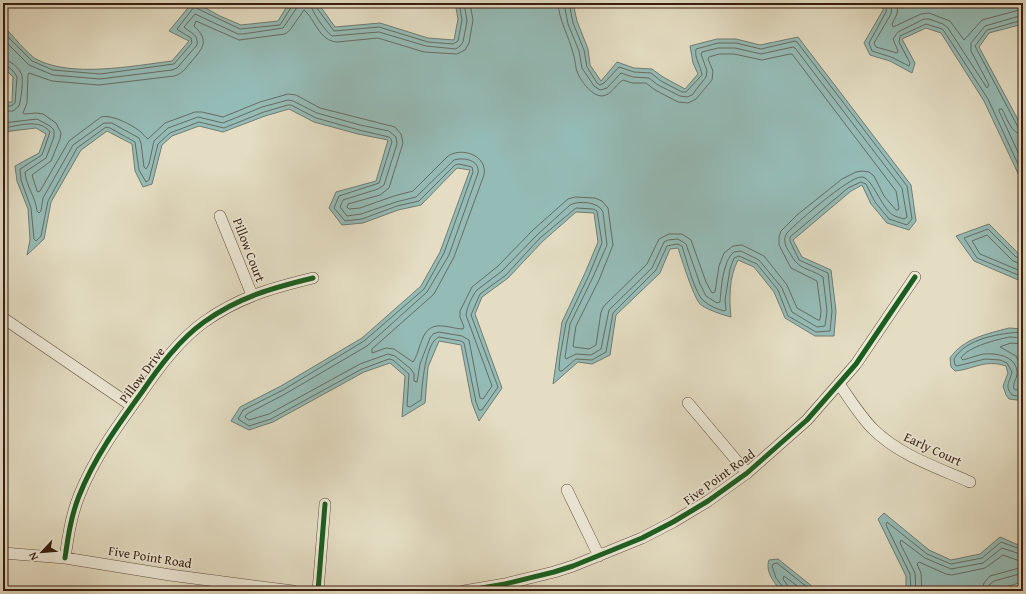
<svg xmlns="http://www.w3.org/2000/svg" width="1026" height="594" viewBox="0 0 1026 594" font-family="'Gentium Book Plus',serif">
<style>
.water{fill:#95bbb6;stroke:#707c73}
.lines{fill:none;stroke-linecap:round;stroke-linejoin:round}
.shore{stroke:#666c62;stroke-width:1}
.minor-casing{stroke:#634d3c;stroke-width:12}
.minor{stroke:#ede9d8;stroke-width:11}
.cycleway-casing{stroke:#ede9d8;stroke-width:8}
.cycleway{stroke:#1b5e20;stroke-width:5}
.labels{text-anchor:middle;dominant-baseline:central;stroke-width:3;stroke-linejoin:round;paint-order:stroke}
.street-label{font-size:13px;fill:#381d0f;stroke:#ede9d8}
</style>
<rect width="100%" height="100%" fill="#e4ddc3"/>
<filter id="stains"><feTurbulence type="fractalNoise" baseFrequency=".005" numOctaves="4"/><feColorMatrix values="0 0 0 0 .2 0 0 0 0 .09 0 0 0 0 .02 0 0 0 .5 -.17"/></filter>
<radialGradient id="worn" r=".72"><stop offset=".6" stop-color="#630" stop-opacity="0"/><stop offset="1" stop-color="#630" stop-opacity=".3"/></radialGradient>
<path class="water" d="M192 3H196L220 16 241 25 278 21 289 3H318L335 27 380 23 428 38 454 40 458 19 455 3H573L577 21 588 49 590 65 601 81 617 62 634 68 652 69 663 77 685 89 698 74 693 63 690 46 717 39H736L760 45 798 37 911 185 916 221 909 230 887 223 871 204 862 185 851 191 793 240 802 257 831 270 836 311 834 336H815L785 318 774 292 754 267 738 260C729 277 729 299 731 317 723 315 705 309 700 304 693 296 682 260 678 248L670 249 660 273 616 315 610 355 592 364 578 362 553 384 562 322 585 273 598 242 594 213 576 212 543 241 508 278 482 297 475 314 502 388 479 421 472 403 461 345 439 341 428 367 425 403 402 417 405 376 390 363 364 372 273 422 249 430 231 421 240 407 281 386 362 338 421 286 440 252 470 170 457 168 421 205 398 210 363 223 342 225 329 208 336 192 376 181 388 140 358 134 314 122 289 109 265 116 223 132 199 126 172 136 162 145 152 184 143 187 135 171 132 144 107 131 81 150 51 202 44 239 27 255 30 240 28 209 17 181 15 166 39 153 46 134 36 128 3 132V102H12L13 77 3 67V26C12 34 27 54 36 59 71 78 132 66 172 61L189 41 169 31Z
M883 3H1023V24L989 33 979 47 1023 129V184L984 101 941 33 926 28 902 39 915 63 912 73 890 61 870 55 864 43 883 10Z
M989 224 1019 254 1023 253V282L974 261 956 236Z
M1009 328 1023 329V397L1017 400 1009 399 1006 395 1003 386 1008 373 1006 366C984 359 975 369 955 371L951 367 950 358C964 338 987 334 1009 328Z
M884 513 929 550 951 560 980 554 1000 537 1023 547V582L991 591H906V576L878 519Z
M778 559 818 591H781C774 582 765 572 769 560Z"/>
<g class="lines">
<path class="shore" d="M310 3C311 11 326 32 332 36L379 32 426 46 456 49 460 46 463 42 467 21 464 3
M315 3 316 7 334 31 379 27 428 42 453 44 458 41 462 20 459 3
M470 3 473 20 469 43 465 50 457 54 424 52 378 38 337 42C319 41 315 19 304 10L290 30 285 34 239 40 196 21 194 26C210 41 203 48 191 62 186 68 182 74 174 76L99 85 52 81 29 73 28 75 27 103 23 113 25 114 36 113 43 114 56 123 61 133 60 139 51 161 32 175 37 191 38 192 40 191 69 141 101 117C112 114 132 125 141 132 143 134 145 137 148 139L165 123 195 112H202L223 117 260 102 288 94 296 95 320 108 395 127 401 134 403 143 389 188 380 195 348 204 347 207 349 209 360 208 394 196 413 191 447 157C460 146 488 155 484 175L454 257 434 294 372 349V353L386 348 394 349 413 362C421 351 420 328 437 326 446 325 455 329 463 329L464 327 460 317V311L472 287 498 266 533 230 568 199 575 197 595 198 602 201 608 208 613 245 599 280 576 326 573 346 574 347 589 349 596 345 601 312 604 306 647 264 659 239 669 234H682L691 240 706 282 712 293 715 292 719 266 724 253 733 246 742 245 764 256 787 285 797 308 818 320H820L821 311 817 281 791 268 779 245V237L781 231 797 215 842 179 856 172 862 171 869 172 874 176 884 196 896 210H898L899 208 896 191 792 54H790L762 60 734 54H719L709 57 708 59 713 71 712 80 696 99 688 103 678 102 655 90 646 83H632L623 80C615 85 612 95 602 96 591 96 578 78 576 68 575 63 575 58 573 53 569 36 559 21 558 3
M887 3 886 12 869 43 872 51 891 57 909 66 910 63 899 42 900 36 926 24 942 29 944 31 988 99 1023 175
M892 3 891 14 874 43 876 47 897 53 898 51 893 39 898 32 924 19H929L943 24 948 28 987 88 989 85 971 51V43L985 26 1023 15
M898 3 897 14 892 24 893 27 921 14 929 13 950 21 964 40 982 20 1023 9
M1023 20 987 30 975 46 1018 127 1023 130
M3 32 32 61 53 70 100 74 174 64 192 43 191 38 178 30 177 29 194 7 240 29 280 25 292 6 293 3
M3 39 29 65 53 75 100 79 172 70 177 68 197 45C199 34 190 33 184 27L195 14 238 34H243L283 28 296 9 298 3
M3 60C10 60 18 67 21 73 24 78 21 100 19 106L13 111H3
M3 65C8 65 15 72 17 77L15 103 11 106H3
M3 123 37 119 50 126 54 130V137L46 158 25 172C26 186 36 198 37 211L39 213 41 211 43 198 73 145 104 123H112L139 138 141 143 144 167 146 169 149 164 154 141 168 128 198 117 223 123 262 107 288 100 293 101 317 113 360 125 389 131 396 137 397 144 384 185 378 189 343 200 340 207 347 216 361 214 396 202 416 197 454 160C464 157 480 160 478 173L449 255 427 292 367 346 285 394 247 414 245 417 249 420 269 414 360 364 388 354 395 356 411 369 414 374V381L417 382 420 364 430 338 433 334 439 332 462 336 469 340 480 398 483 399 492 386 466 315C467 307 472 296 477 290L502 271 537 235 570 205C579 200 599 202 603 212L607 245 593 277 570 324 565 357 566 359 576 354 591 355 601 349 609 310 652 268 664 242 668 240 678 239 686 244 700 284 706 296 717 303 720 302C721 289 723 260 734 252L741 251 759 260 782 288 792 312 817 327 825 326 827 311 823 277C808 267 799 271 790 253 788 250 785 246 785 242 784 239 785 236 787 233 796 223 849 177 861 177 872 176 881 208 893 215 896 217 901 218 904 219L907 217 902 188 795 48 793 47 761 54 735 48H718L702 52 701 54 707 71 706 77 692 95 687 97 680 96 658 85 649 78 633 77 621 73 607 88 600 90 594 86 582 68 579 51 568 24 564 3
M3 128C18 126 40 118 50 132L42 155 20 169 21 180 31 208 34 239 36 241 41 236 48 201 77 148 106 127 110 128 135 142 139 170 146 182 149 180 158 144 170 133 199 122 224 128 264 112 288 105H291L316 118 359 130 389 137 391 139 392 142 379 183 339 196 334 208 345 221 362 219 397 206 419 201 455 165 459 164 472 167 473 172 444 253 424 289 364 341 283 390 243 410 238 419 249 426 271 419 362 369 389 359 393 360 409 374 407 406 410 407 421 400C422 387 425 342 439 337L461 341 464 343 476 402 479 410H482L498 387 471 315 480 294 506 275 540 238 576 208 593 209 597 211 602 243 589 275 566 323 560 357 559 369 560 371H562L576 359 592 360 606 352 613 313 656 270 667 246 677 244 682 246C686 258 695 295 704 301 709 306 717 309 724 311L726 310 725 300 730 269 734 258 739 256 757 264 778 290 788 316 816 332 830 331 832 311 828 273 799 260 790 241V237L848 188 861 182 866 184 875 202 889 219 907 225 912 219 907 186 797 42 795 41 761 49 736 43H718L696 49C694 58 701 66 702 75L686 92H682L661 81 651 73 634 72 619 67 604 83 600 85 597 83 587 67 584 50 573 23 569 3
M1023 135C1011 134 1007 118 1002 109H999V111L1023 163
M1023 257 1020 258 1016 257 988 229 964 238 977 258 1023 277
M1023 263H1018L1013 261 987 235 972 241 980 254 1023 272
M1023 332C1001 333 966 338 954 359L955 365 957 366 985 359 1000 360 1007 363 1012 372C1010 382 1004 385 1012 395L1016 396 1023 393
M1023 338C1019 338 1014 337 1010 337 998 339 967 347 961 358L963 360C970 358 978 355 984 354 997 353 1015 356 1017 371 1018 378 1012 383 1014 389L1016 390 1023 388
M1023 344 1011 343 1002 346 1000 347 1016 356 1023 370
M784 591 783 587 776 578 772 566 773 564 777 563 812 591
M789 591 788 586 783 579 784 576 804 591
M911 591 910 574 886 525 887 522 927 554 951 564 982 558 1001 542 1023 550
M916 591 915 573 900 543 901 540 925 558 951 569 983 563 1002 548 1023 555
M922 591 921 573 917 564 919 562 946 574 952 575 985 568 1003 555 1017 560 1023 561
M982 591 984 583 990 576 1023 567
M988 591 989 585 994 581 1023 573"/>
<defs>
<path id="minor" d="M220 216 252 295
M3 318 132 406
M839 384C850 399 860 416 873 429 899 455 936 467 970 482
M688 403 747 473
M567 490 599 556
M3 553 65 558 170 575 293 591
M65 558C68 537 71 516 79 496 94 458 118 425 142 392 159 367 179 340 204 322 239 297 272 288 313 278
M215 591 217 581
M318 591 325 504
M464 591 505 584 554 572 573 566 642 538 673 522 708 501 747 473 807 420 856 364 915 277"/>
</defs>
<use href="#minor" class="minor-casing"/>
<use href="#minor" class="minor"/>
<defs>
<path id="cycleway" d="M65 558C68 537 71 516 79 496 94 458 118 425 142 392 159 367 179 340 204 322 239 297 272 288 313 278
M318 591 325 504
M464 591 505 584 554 572 573 566 642 538 673 522 708 501 747 473 807 420 856 364 915 277"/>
</defs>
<use href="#cycleway" class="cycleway-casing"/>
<use href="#cycleway" class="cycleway"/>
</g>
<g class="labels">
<g class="street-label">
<text transform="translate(249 250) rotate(69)">Pillow Court</text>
<text transform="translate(142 375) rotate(-53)">Pillow Drive</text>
<text transform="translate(933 449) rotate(25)">Early Court</text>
<text transform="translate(719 477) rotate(-36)">Five Point Road</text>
<text transform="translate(150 557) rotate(9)">Five Point Road</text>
</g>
</g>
<rect width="1026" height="594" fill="none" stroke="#e4ddc3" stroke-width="16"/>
<rect x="4" y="4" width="1018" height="586" fill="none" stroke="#381d0f" stroke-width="2"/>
<rect x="8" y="8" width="1010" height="578" fill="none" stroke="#381d0f"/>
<g transform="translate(42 552) rotate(244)" stroke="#ede9d8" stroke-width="3" paint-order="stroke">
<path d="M0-3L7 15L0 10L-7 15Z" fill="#381d0f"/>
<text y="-6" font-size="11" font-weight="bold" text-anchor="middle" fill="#381d0f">N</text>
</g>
<rect width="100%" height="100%" filter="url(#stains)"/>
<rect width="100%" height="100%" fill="url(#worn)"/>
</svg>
